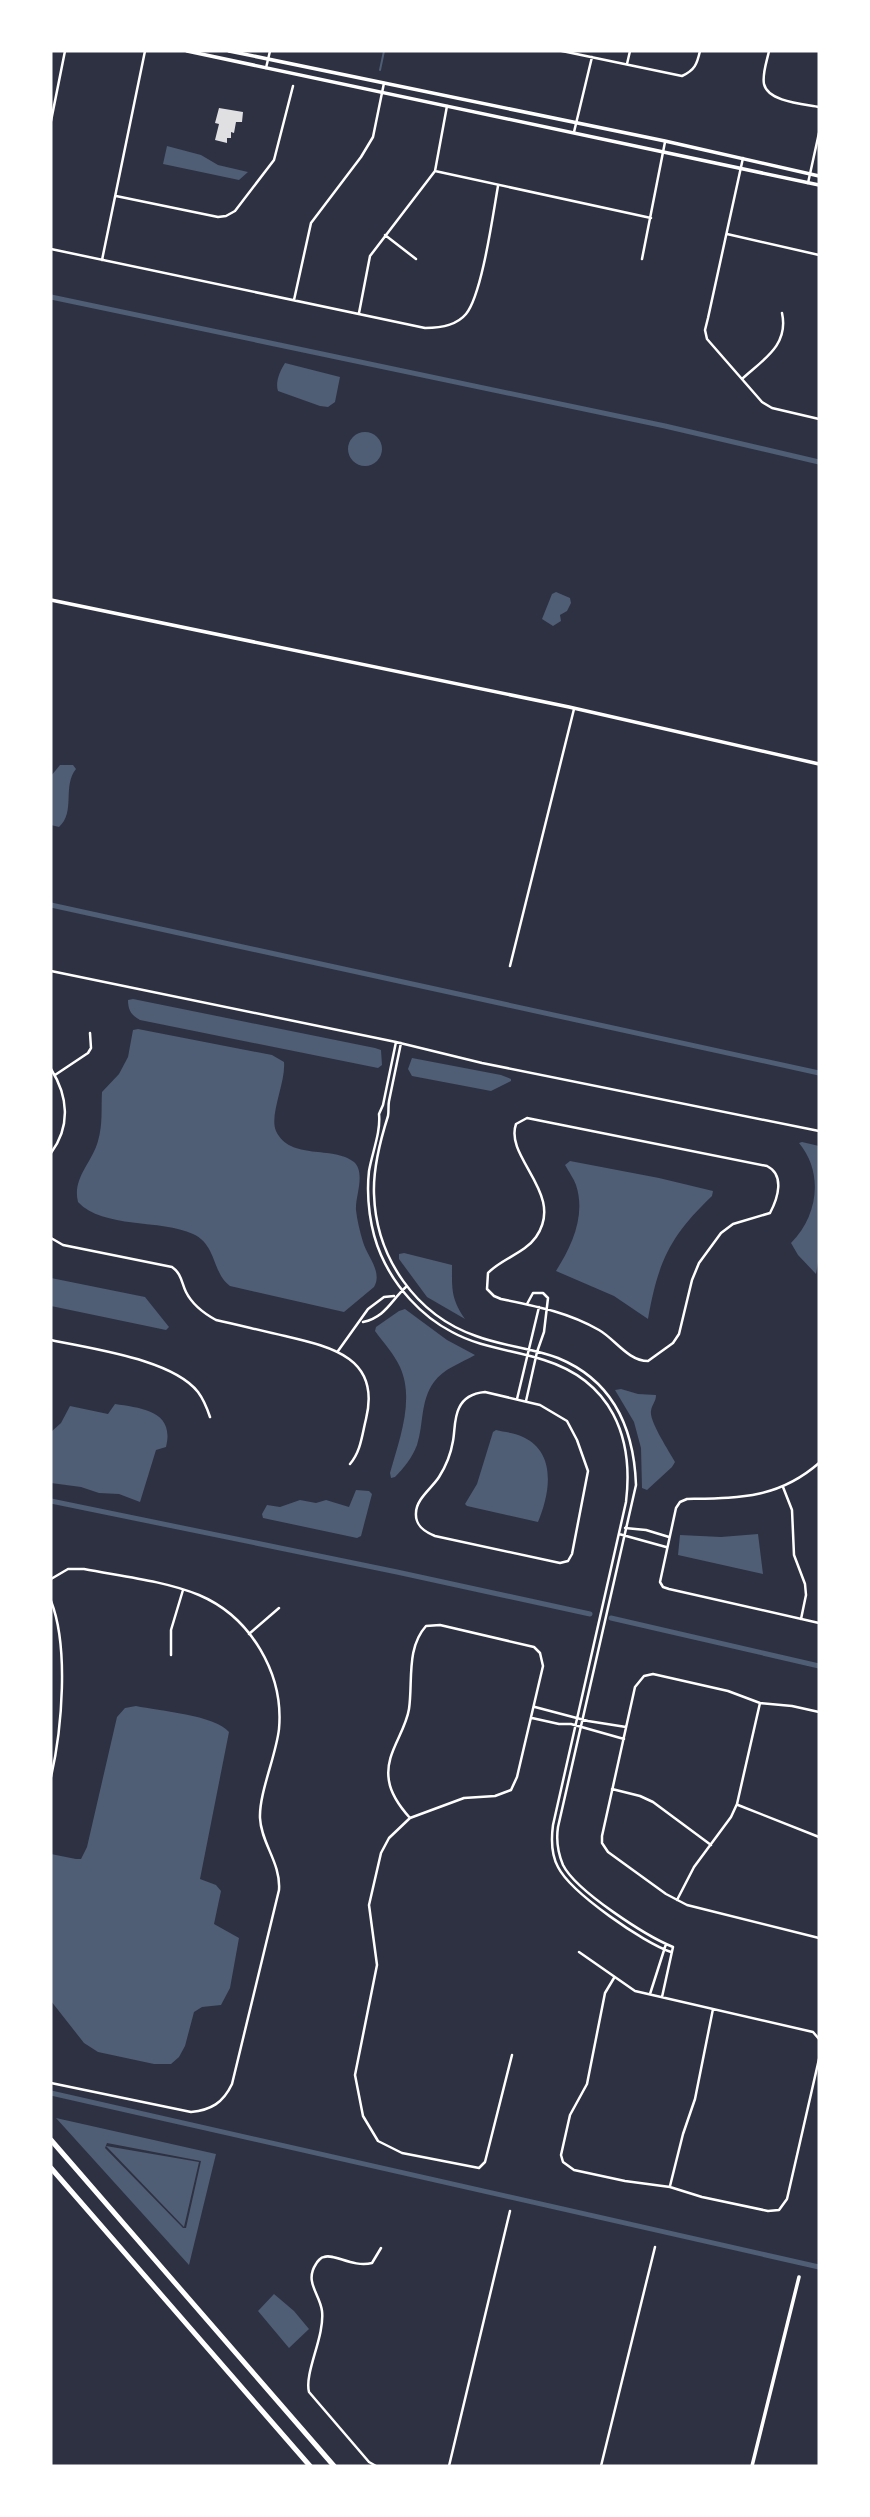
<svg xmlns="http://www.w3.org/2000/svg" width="870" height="2517" viewBox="0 0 870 2517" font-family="'PT Sans',sans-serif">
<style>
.water{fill:#4f5d75;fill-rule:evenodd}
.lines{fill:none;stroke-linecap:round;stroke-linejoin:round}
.stream{stroke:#4f5d75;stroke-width:2}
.canal{stroke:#4f5d75;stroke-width:5}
.building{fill:#e0e0e3}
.minor{stroke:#fff;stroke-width:2.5}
.tertiary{stroke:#fff;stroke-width:3.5}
.motorway{stroke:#fff;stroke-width:5}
</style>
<rect width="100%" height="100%" fill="#2d3142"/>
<path class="water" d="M167 146 201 155 218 165 248 172 239 180 163 164Z
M285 363 340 377 335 402 328 407 320 406 278 391C275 382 280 371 285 363Z
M348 449a17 17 0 1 1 34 0a17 17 0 1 1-34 0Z
M556 592 570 598 571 603 567 611 560 615 561 621 553 626 542 619 552 594Z
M60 765H73L76 769C62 786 76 812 59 827L51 825V776Z
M133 999 375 1048 381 1050 382 1065 378 1068 140 1020C131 1015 128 1010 128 1000Z
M138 1029 272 1055 284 1062C286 1082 269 1115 276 1131 290 1161 333 1145 354 1162 366 1173 355 1197 356 1210 357 1220 360 1232 363 1242 367 1256 383 1272 374 1287L344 1312 230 1286C212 1273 217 1245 193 1234 161 1219 103 1229 78 1202 72 1178 92 1163 98 1141 103 1124 101 1109 102 1092L119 1074 128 1057 133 1030Z
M412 1058 501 1075 511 1079V1081L491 1091 412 1076 408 1069Z
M802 1142 819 1146V1257L816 1274 798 1255 791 1243C818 1216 824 1173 799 1143Z
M570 1161 659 1178 713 1191 712 1196C670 1236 658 1262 648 1319L614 1296 556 1271C572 1246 586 1215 576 1185 574 1179 569 1172 565 1165Z
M404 1253 452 1265C452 1290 451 1298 465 1319L427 1297 399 1259V1254Z
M51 1278 145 1297 169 1327 166 1330 51 1306Z
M405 1309 447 1340 475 1355C461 1363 443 1369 434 1382 420 1401 424 1424 417 1445 412 1458 404 1468 395 1477L391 1478 390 1473C399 1440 415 1400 400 1367 394 1354 383 1342 375 1331L376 1327 399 1311Z
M621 1389 638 1394 656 1395C656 1402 652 1404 651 1411 649 1421 669 1451 675 1462L672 1467 647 1490 642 1488 641 1448 634 1422 615 1390Z
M115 1404C142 1408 175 1411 166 1447L156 1450 140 1502 119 1494 99 1493 81 1487 51 1483V1432L61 1423 70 1406 108 1414Z
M496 1430C504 1432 515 1433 523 1437 557 1453 550 1493 538 1522L467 1506 465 1504 477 1484 493 1432Z
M356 1490 369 1491 372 1494 361 1536 357 1538 263 1518 262 1514 267 1505 280 1507 300 1500 316 1503 326 1500 349 1507Z
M758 1534 763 1574 678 1555 680 1535 721 1537Z
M136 1706C159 1711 215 1715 229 1732L200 1879 216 1885 221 1891 214 1924 239 1938 230 1988 221 2005 202 2007 194 2012 185 2046 179 2057 171 2064H154L98 2052 84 2043 51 2001V1854L76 1859H81L87 1847 117 1717 125 1708Z
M56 2118 216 2154 189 2265ZM107 2143 201 2161 186 2228H183L105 2148Z
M106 2146 199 2162 184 2227Z
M274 2294 294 2311 309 2329 289 2348 258 2311Z"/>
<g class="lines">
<path class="stream" d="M380 70 384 51"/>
<path class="canal" d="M51 297 665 426 819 462
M51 905 819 1073
M51 1501 397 1572 590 1614
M611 1618 819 1666
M51 2093 819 2267"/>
</g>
<path class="building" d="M219 108 243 112 242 122H236L234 133 231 132V138H227V143L215 140 219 124 215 123Z"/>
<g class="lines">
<path class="minor" d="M562 51 682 76C695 70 697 64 700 51
M769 51C767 61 762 74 764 84 768 102 804 104 819 107
M627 64 630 51
M266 68 270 51
M51 121 65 51
M574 132 592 57
M743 158 708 318 705 330 707 339 762 402 772 408 819 419
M435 171 651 218
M808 183 819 133
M116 196 218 217 226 216 235 211 274 160 293 86
M727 234 819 255
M385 235 416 259
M51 249 425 328C440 328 456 326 466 314 482 295 493 214 498 186
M642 259 665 142
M102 260 145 51
M294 300 311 223 361 157 373 137 384 83
M359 313 370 256 435 171 447 106
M742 379C764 359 789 345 782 313
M510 966 574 709
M51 971 396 1042 482 1063 819 1131
M396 1042 383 1105 379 1114C381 1132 372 1153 369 1171 366 1198 370 1230 381 1255 395 1287 421 1316 452 1332 481 1348 513 1350 544 1360 611 1381 634 1436 626 1502L553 1825C551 1840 551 1854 558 1867 571 1893 644 1943 671 1952
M401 1043C397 1062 393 1082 389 1101 388 1106 389 1111 388 1116 380 1141 373 1168 374 1194 376 1258 416 1315 476 1336 502 1346 532 1348 558 1358 614 1381 634 1429 636 1485L558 1827C556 1840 558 1853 563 1865 576 1891 646 1936 673 1947L662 1997
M51 1069C68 1096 71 1126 51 1153
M55 1075 88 1053 91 1048 90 1033
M527 1118 767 1166C785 1175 778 1198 770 1213L733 1224 721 1233 699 1263 692 1280 679 1334 673 1343 648 1361C628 1361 615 1339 599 1330 568 1312 535 1306 501 1299L494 1296 487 1289 488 1273C501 1259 525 1253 536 1237 566 1194 504 1158 516 1124Z
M51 1238 63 1245 172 1267C182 1274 181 1282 186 1292 192 1304 205 1314 216 1320 239 1325 262 1331 285 1336 332 1347 381 1358 366 1419 362 1435 361 1451 350 1464
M363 1322C386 1317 391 1300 407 1286
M51 1340C91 1349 172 1359 198 1392 204 1400 207 1408 210 1417
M338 1351 368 1309 384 1297 394 1296
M485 1392 540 1405 567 1421 577 1440 588 1471 572 1554 568 1561 560 1563 435 1536C425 1532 415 1526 416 1513 416 1499 432 1488 439 1477 446 1466 451 1453 453 1441 455 1430 454 1418 459 1408 464 1397 474 1393 485 1392Z
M517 1399 539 1307
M526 1401 537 1352 544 1332 548 1298 543 1293H533L527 1304
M819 1463C778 1499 738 1498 687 1499L680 1502 676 1508 660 1582 663 1587 669 1589 819 1623
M783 1487 792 1510 794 1555 805 1584 806 1595 801 1619
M625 1528 646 1530 669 1537
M619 1534 666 1547
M51 1579 68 1569H84C120 1576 165 1581 199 1595 251 1617 284 1674 279 1729 276 1756 259 1793 260 1818 261 1843 281 1863 279 1890L232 2084C223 2103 211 2110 191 2112L51 2083
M51 1601C69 1647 62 1729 51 1777
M249 1634 279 1608
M171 1655V1630L183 1590
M535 1707 588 1721 626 1727
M819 1712 792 1706 760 1703 728 1691 653 1674 644 1676 635 1687 602 1836V1843L608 1852 666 1894 687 1905 819 1938
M532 1718 559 1724H571L624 1739
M612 1789 640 1796 653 1802 711 1845
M738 1805 819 1837
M410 1818C401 1808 391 1794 389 1781 384 1754 405 1734 409 1709 413 1682 406 1648 426 1626L440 1625 534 1647 540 1653 543 1666 517 1777 511 1790 495 1796 464 1798 410 1818 389 1838 381 1853 369 1905 377 1965 355 2075 363 2116 378 2141 402 2153 479 2168 485 2162 512 2055
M677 1900 694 1867 731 1817 737 1804 760 1703
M579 1952 635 1991 813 2032 819 2039
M614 1978 605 1993 587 2084 570 2115 561 2155 563 2162 574 2170 625 2181 670 2187 702 2197 768 2211 779 2210 787 2199 819 2059
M650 1994 666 1944
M670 2186 683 2134 695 2099 713 2009
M376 2466 369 2462 309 2392C304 2373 325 2336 322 2311 320 2294 304 2282 316 2264 317 2262 321 2257 324 2257 334 2253 353 2268 372 2263L381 2248
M449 2466 510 2211
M601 2466 655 2247"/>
<path class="tertiary" d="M187 51 819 185
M229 51 665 141 819 176
M51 600 569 707 819 764
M752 2466 799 2277"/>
<path class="motorway" d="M51 2140 334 2466
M51 2168 310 2466"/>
</g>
<rect width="870" height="2517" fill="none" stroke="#ffffff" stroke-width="105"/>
</svg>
